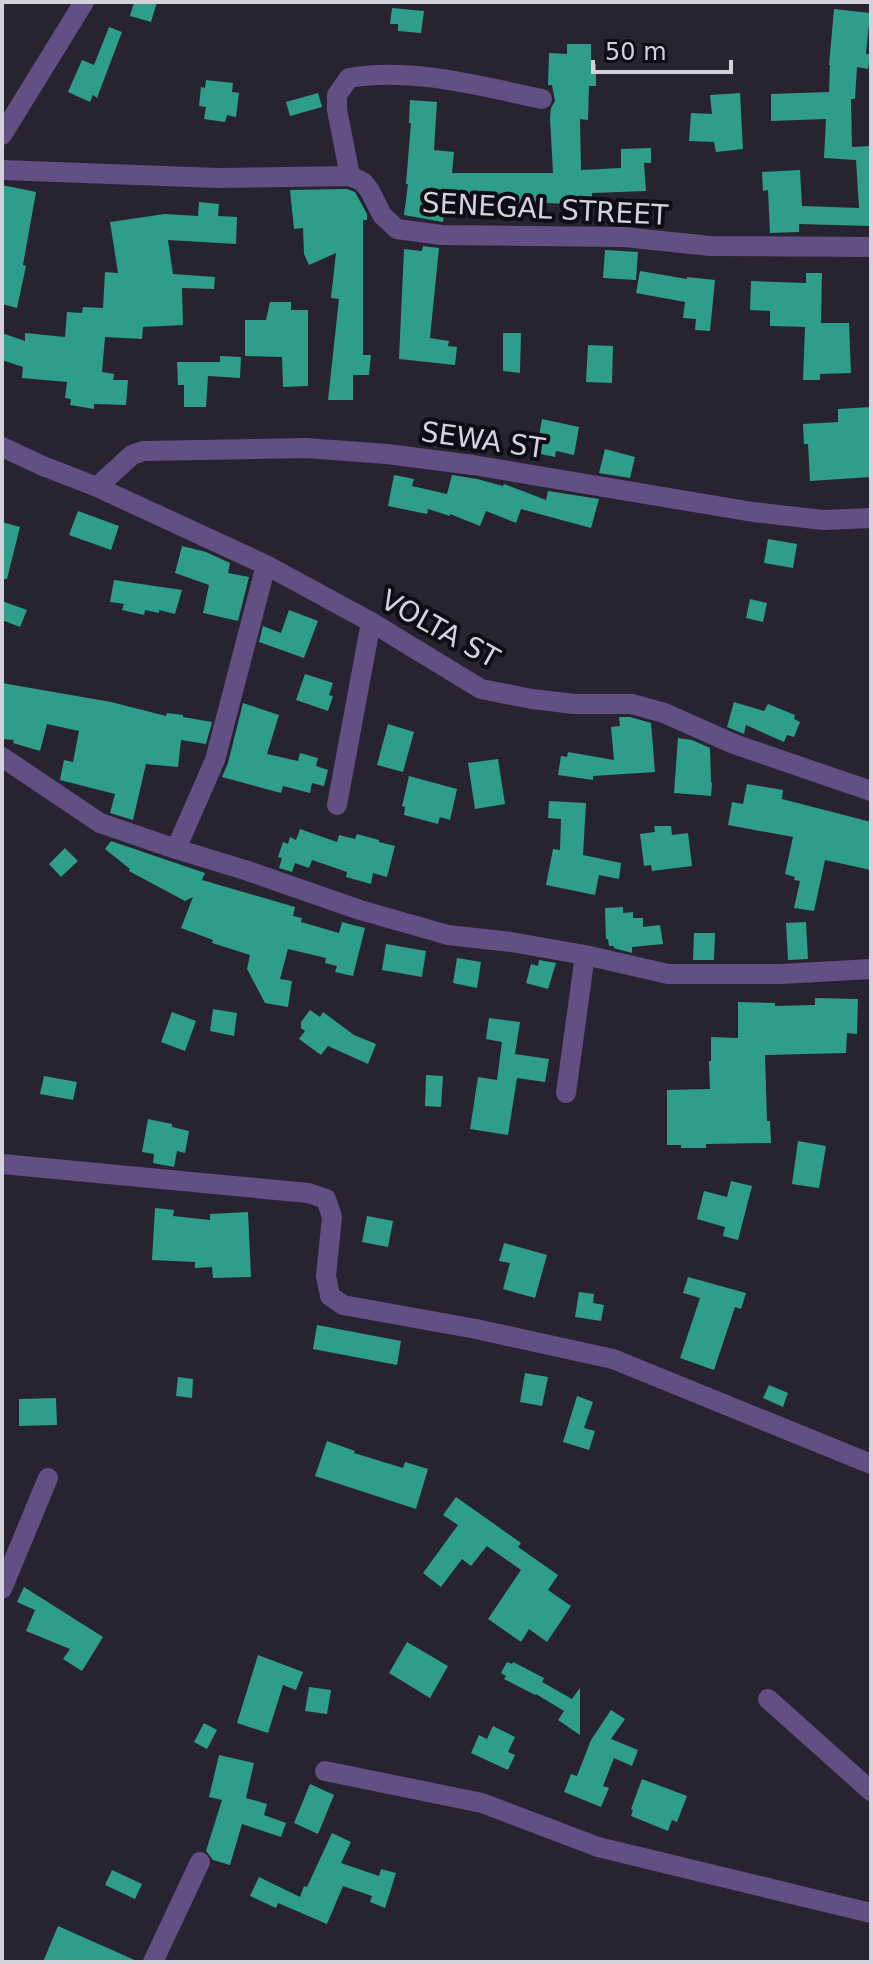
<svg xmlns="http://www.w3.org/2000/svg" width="873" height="1964" viewBox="0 0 873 1964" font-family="'DejaVu Sans',sans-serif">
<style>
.building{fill:#2e9e8a}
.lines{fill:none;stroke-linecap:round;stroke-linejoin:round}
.minor{stroke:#624f84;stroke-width:20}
.labels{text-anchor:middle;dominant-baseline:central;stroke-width:8;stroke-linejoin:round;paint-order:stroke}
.street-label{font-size:28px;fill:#d4d1da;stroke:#0f0d14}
</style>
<rect width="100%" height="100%" fill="#272331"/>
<path class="building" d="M134 2H157L151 22 130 16Z
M392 8 424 11 421 33 398 31V24H390Z
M834 9 870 13 866 54H870L868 69 857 67 855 99H851L852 147 871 146V226L799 224V232L770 233 768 190 763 191 762 172 800 170 802 206 859 208 856 160 824 158 826 119 771 121V94L829 92 830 65H829Z
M109 27 122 32 97 98 93 95 90 102 68 92 82 60 94 65Z
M567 44H591V64H596V86H589L588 120 580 119 581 170 621 168V149L651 148V163H644L646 191 592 193V205L523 202V204L480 205V215L444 214 443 222 404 215 408 184H406L411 123H409L410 100 437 102 434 150 454 152 452 173H553L550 118 551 108 555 101 552 85H548L549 53 567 54Z
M206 80 233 83 232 92 239 93 236 117 227 115 225 122 204 119 206 107 199 106 201 87 205 88Z
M318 93 322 107 290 116 286 102Z
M740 93 743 149 716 152 714 142 689 141 691 113 712 114 710 95Z
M2 185 36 192 23 265 26 266 17 308 2 304Z
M347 189 355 192 367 214V220H363V355H371L369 375H353V400H328L339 299 331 298 336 253 309 265 304 254 303 228 294 229 290 190Z
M199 202 219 204 218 216 237 217 236 244 168 240 173 274 215 277 214 289 182 288 183 325 143 327 142 339 105 337 102 372 114 374 113 380H128L126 405 94 404V409L70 405 71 399 65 398 67 382 22 378 23 367 2 360V333L25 341V333L65 337 67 312 82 313 83 307 103 308 105 272 118 273 110 222 165 214 198 216Z
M423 246 439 248 430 338 449 341 448 346 457 347 455 365 399 359 404 249 422 251Z
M605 250 638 252 636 280 603 278Z
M640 271 687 279V277L715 280 710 331 695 330 696 319 683 318 685 302 636 293Z
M806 273H822L821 323H849L851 373 820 374V380H803L805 327 770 326V311L750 310 751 281 806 283Z
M270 302H291V310H308V386L283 387 282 357 245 356V320H266Z
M503 333H521L520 373 503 371Z
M588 345 613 346 612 383 586 382Z
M220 356 241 357 240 378 208 376 206 407H184V385H178L177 362H220Z
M871 407V477L810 481 808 444H804L803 424 838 422V409Z
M542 419 579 427 574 455 556 451 555 457 536 453Z
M605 449 635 457 630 478 599 473Z
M394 475 414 479 412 486 447 494 452 475 477 479 503 486 504 484 546 500 548 491 599 499 591 528 521 509 516 523 486 511 480 526 450 514V516L428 509 427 514 388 506Z
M78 511 119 526 111 550 69 535Z
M2 522 20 527 7 579H2Z
M768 539 797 544 793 568 764 563Z
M182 546 206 552 230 563 228 573 249 577 238 621 203 613 209 585 175 573Z
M114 580 182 590 175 614 159 610V613L145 610 144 615 122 610 124 604 110 602Z
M750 599 767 603 763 622 746 618Z
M2 601 27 610 20 627 2 620Z
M289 610 318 621 304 658 259 642 263 626 281 633Z
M305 674 333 683 329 695 333 696 328 711 296 700Z
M2 683 111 702 166 716 167 713 183 715V717L212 722 206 744 181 740 178 767 146 764 133 820 110 813 115 794 60 780 64 760 73 762 79 731 47 724 40 751 13 743 14 740 2 739Z
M734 702 764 711 768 704 795 715 794 719 800 722 794 737 787 735 784 742 746 725 744 734 727 727Z
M243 703 279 715 267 754 298 761 300 753 318 758 316 766 328 770 324 786 312 783 310 793 283 786 281 793 222 777 228 763Z
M619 717H630L651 723 655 772 593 776V780L558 775 561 756 567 757 568 752 614 760 611 727 620 726Z
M388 724 414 732 403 772 377 765Z
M678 738 692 740 710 748 711 782 712 783 711 796 674 793Z
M498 759 505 804 475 809 468 763Z
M409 776 457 789 450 820 440 817 438 824 404 815 405 807 402 806Z
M747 784 783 790 782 799 871 822V870L825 860 814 911 794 908 800 881 794 880 795 877 785 874 793 837 728 825 732 802 743 804Z
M549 801 586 803 583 855 621 863 619 879 599 875 595 895 546 885 553 849 560 850 561 819 548 818Z
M654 826H671L672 835 688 833 692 866 652 871 651 865 644 866 640 834 655 832Z
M300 829 337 842 339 835 355 839 357 834 379 840V842L395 846 387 877 373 873 371 884 346 877 347 872 312 860 309 868 295 863 292 872 279 868 282 858 278 857 283 842 288 844 290 837 296 840Z
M111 841 205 873 202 880 295 907 293 916 302 918 301 922 339 933 342 922 365 928 353 976 335 972 337 966 325 963 326 958 288 949 280 979 292 981 288 1007 265 1003 247 969 250 955 212 943 213 940 181 928 193 897 185 901 129 871 130 869 105 849Z
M65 848 78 861 61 877 49 864Z
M623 907V913L633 912V918H643V927L660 925 663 944 632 947V953L614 948V946H609L608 939H606L605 908Z
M806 922 808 959 788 960 786 923Z
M694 933H715L714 960H693Z
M386 944 426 951 422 977 382 970Z
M457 958 481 962 477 988 453 983Z
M539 960 556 963 548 989 526 983 531 964 538 966Z
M815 998 858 999 857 1034 847 1033 846 1053 765 1055 767 1121H770L771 1143 706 1144V1148H681V1145H667V1090L710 1089 709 1061H711V1037L738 1038V1002L775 1003V1006L815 1005Z
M213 1009 237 1013 234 1036 210 1031Z
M310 1010 320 1017 323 1012 354 1035 376 1044 368 1064 328 1046 321 1055 299 1039 305 1031 301 1028V1022Z
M172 1012 196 1021 185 1051 161 1042Z
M489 1018 520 1022 515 1054 549 1059 545 1082 517 1078 508 1135 470 1129 478 1077 497 1080 502 1042 486 1039Z
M426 1075 443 1076 441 1107 425 1106Z
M44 1076 77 1082 73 1100 40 1094Z
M148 1119 172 1124V1127L189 1131 185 1153 177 1151 174 1167 153 1163 154 1154 142 1152Z
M798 1141 826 1146 819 1188 792 1184Z
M731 1181 752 1186 738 1240 723 1236 725 1227 697 1219 704 1191 727 1197Z
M155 1208 174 1210 173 1216 210 1220V1214L248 1212 251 1277 213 1278 212 1267 195 1268V1262L152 1260Z
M367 1216 393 1221 388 1247 362 1242Z
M504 1243 547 1255 535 1298 503 1289 510 1263 499 1261Z
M688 1277 746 1293 741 1309 735 1307 714 1370 680 1358 700 1298 683 1293Z
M579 1292 594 1294 593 1303 604 1305 601 1321 575 1317Z
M317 1325 401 1341 397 1365 313 1349Z
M525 1373 548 1377 542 1406 520 1402Z
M178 1377 193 1379 192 1398 176 1396Z
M769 1385 788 1393 783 1407 763 1398Z
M577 1396 593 1402 584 1428 595 1431 589 1450 563 1442Z
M56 1398 57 1425 19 1426V1399Z
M327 1441 355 1451 354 1453 403 1468 405 1462 428 1469 416 1509 315 1476Z
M456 1497 521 1543 518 1547 558 1575 548 1590 571 1606 547 1642 529 1629 521 1642 488 1619 521 1570 487 1546 471 1566 462 1559 441 1587 423 1573 458 1525 443 1515Z
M24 1587 103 1637 82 1671 63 1659 70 1649 26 1631 35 1610 17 1602Z
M407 1642 448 1666 430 1698 389 1673Z
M258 1655 303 1672 296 1690 283 1685 268 1733 237 1723Z
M507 1662 512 1664 513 1662 544 1678 542 1682 572 1699 580 1688V1735L558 1720 564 1711 536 1694 535 1695 504 1679 506 1676 501 1673Z
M309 1687 331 1690 327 1714 305 1711Z
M611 1710 625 1719 611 1739 638 1750 632 1766 614 1758 603 1786 609 1788 601 1807 564 1792 571 1774 577 1776 591 1740Z
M204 1723 217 1730 207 1749 194 1742Z
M493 1726 515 1737 508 1752 515 1755 508 1770 471 1753 479 1735 487 1739Z
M219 1755 254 1763 246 1798 267 1804 264 1815 286 1823 281 1837 242 1824 230 1865 213 1860 206 1851 222 1800 209 1797Z
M642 1779 687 1796 677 1822 672 1820 668 1831 631 1816 633 1810 631 1809Z
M310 1784 334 1795 318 1834 294 1823Z
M332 1833 351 1842 341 1863 379 1876 381 1869 396 1873 385 1908 370 1902 372 1896 343 1886 327 1924 278 1903 276 1908 250 1896 259 1877 300 1897 304 1886 307 1887Z
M112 1870 142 1884 135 1899 105 1885Z
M58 1926 139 1962H43Z"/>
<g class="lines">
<path class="minor" d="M2 135 84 2
M2 170 218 178 350 176 363 182 370 191 382 215 397 229 441 235 624 237 710 246 871 247
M350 176 337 110V95L349 78C413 67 479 86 542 99
M2 447 43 466 97 487 266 565 371 622 481 689 532 699 574 704H632L664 713 734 744 871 791
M97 487 132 455 143 451 306 448 387 454 473 465 753 512 823 520 871 518
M2 757 100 823 176 849 245 870 360 910 448 935 511 942 585 955 668 974H781L871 969
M337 805 371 622
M176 849 215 760 266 565
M566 1093 585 955
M2 1164 308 1193 326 1199 332 1217 326 1276 330 1296 343 1305 476 1329 613 1359 871 1464
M2 1589 48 1478
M768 1699 871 1791
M325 1771 482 1803 598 1847 871 1913
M153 1962 200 1862"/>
</g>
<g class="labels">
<g class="street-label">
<text transform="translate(545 209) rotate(3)">SENEGAL STREET</text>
<text transform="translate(483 440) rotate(8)">SEWA ST</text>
<text transform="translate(440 629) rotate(29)">VOLTA ST</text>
</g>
</g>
<rect width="873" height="1964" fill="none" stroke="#d4d1da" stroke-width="8"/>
<path d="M593 60v12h138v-12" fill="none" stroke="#d4d1da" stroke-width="4"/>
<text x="605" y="60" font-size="24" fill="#d4d1da" stroke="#0f0d14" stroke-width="6" paint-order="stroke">50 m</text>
</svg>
